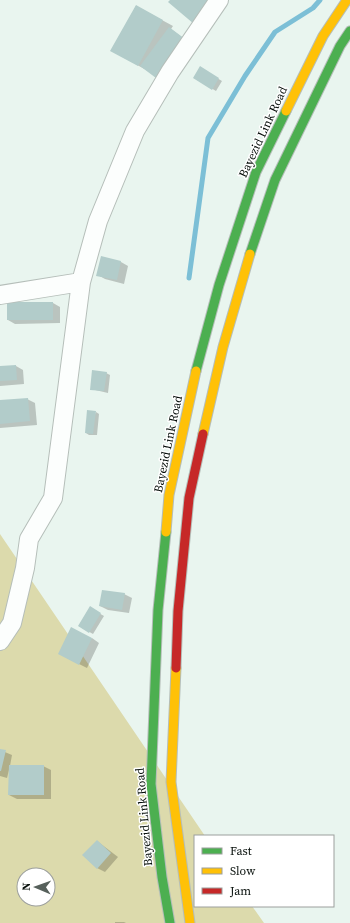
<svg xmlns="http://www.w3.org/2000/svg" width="350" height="923" viewBox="0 0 350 923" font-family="'Source Serif 4',serif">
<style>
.forest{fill:#dcdaac;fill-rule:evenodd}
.shadow{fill:#0003}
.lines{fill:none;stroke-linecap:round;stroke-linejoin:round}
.stream{stroke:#7cbfd6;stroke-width:5}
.building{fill:#b2ccca}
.street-casing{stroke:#b5beb9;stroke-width:20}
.fast-casing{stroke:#b5beb9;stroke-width:11}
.slow-casing{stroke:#b5beb9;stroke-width:11}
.jam-casing{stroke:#b5beb9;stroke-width:11}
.street{stroke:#fcfefd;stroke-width:18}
.fast{stroke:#4caf50;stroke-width:9}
.slow{stroke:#ffc107;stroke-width:9}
.jam{stroke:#c62828;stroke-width:9}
.labels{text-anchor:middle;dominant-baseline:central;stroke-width:3;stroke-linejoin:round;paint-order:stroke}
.street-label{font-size:12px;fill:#070f0b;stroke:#fff}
</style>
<rect width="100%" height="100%" fill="#e9f5ef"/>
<path class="forest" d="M0 534 205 836H195V906H252L264 923H0ZM24 875H48V899H24Z"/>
<path class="shadow" d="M136 6 173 26 171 29 191 44 148 71 112 51Z
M200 68 222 81 216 91 194 78Z
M102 257 121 262 128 266 124 284 105 279 98 275Z
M53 303 60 307V323L15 324 8 320Z
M16 366 23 370 24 384 0 386V367Z
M106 373 110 375 108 393 91 389Z
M27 399 35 403 37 425 0 428V401Z
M96 412 99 414 97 435H89L86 433Z
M124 594 132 598 129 613 108 610 100 606Z
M90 608 104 616 93 634 79 626Z
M92 638 99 643 87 668 67 658Z
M0 750 12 755 10 766H43L51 770V799H17L9 795V770L7 778 0 776Z
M97 841 118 857 105 872 97 868Z
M115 922H124L126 923H115Z"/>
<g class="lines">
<path class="stream" d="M189 278 208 138 245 76 275 32 313 8 320 0"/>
</g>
<path class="building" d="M170 0H215L194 24 168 2Z
M136 5 163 20 138 66 110 51Z
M169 27 185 39 156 78 140 66Z
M200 66 219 78 212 90 193 78Z
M101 256 121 261 117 280 96 276Z
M7 302H53V320H7Z
M16 365 17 380 0 381V366Z
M92 370 107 372 104 391 90 390Z
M28 398 30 421 0 424V400Z
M87 410 96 411 93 434 85 433Z
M102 590 125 593 122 610 99 606Z
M90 606 101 613 89 633 78 626Z
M71 627 92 638 79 665 58 654Z
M0 749 6 750 1 771H0Z
M9 765H44V795H8Z
M97 840 111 853 97 869 82 855Z"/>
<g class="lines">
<defs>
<path id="street" d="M0 295 81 282
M0 641 12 623 25 568 29 539 53 498 81 282 98 221 135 131 170 72 219 0"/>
<path id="fast" d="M250 254 275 180 340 46 350 31
M196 371 219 285 256 172 286 111
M166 532 158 610 151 784 162 877 170 923"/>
<path id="slow" d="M286 111 323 36 347 0
M203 434 223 347 250 254
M166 532 169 495 196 371
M176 668 171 782 190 923"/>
<path id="jam" d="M176 668 178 611 189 498 203 434"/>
</defs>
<use href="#street" class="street-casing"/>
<use href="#fast" class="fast-casing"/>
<use href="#slow" class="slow-casing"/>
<use href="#jam" class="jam-casing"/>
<use href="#street" class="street"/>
<use href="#fast" class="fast"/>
<use href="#slow" class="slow"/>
<use href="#jam" class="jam"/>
</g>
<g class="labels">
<g class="street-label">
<text transform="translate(263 132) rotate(-65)">Bayezid Link Road</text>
<text transform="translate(168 444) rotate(-78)">Bayezid Link Road</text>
<text transform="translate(144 817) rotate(-95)">Bayezid Link Road</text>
</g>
</g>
<rect x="194" y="835" width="140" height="72" fill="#ffffff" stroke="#9c9f9d"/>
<rect x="202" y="848" width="20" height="6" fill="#4caf50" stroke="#9c9f9d"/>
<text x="230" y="855" font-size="12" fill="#070f0b">Fast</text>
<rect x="202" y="868" width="20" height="6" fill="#ffc107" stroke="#9c9f9d"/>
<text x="230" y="875" font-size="12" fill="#070f0b">Slow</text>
<rect x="202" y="888" width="20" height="6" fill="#c62828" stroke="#9c9f9d"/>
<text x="230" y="895" font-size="12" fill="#070f0b">Jam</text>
<g transform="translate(36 887) rotate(272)"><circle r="19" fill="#ffffff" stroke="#9c9f9d"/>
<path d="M0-3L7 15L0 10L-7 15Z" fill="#56605b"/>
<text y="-6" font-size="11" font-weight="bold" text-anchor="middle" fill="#070f0b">N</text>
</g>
</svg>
